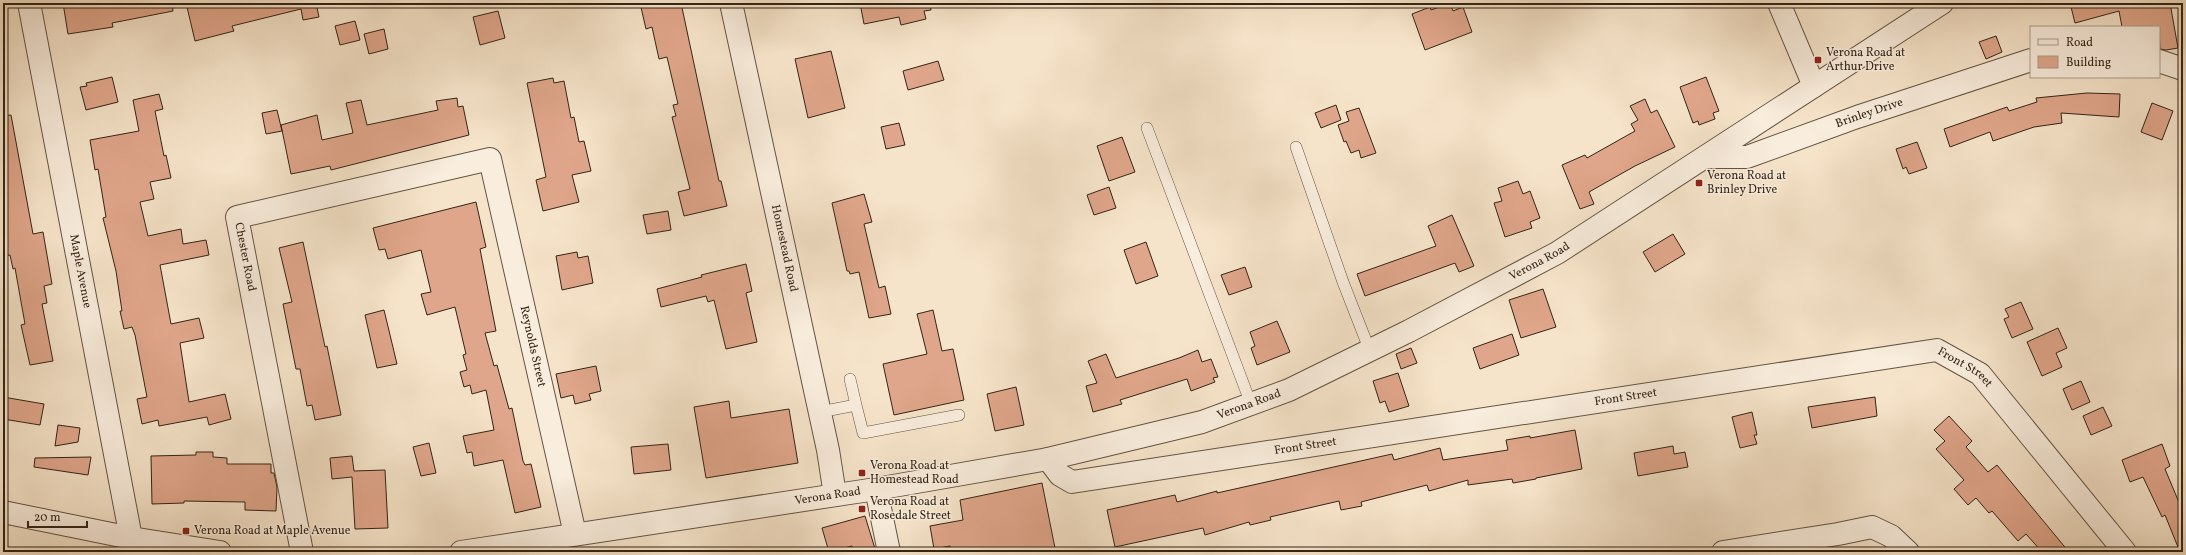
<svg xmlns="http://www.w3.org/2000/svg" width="2186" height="555" viewBox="0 0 2186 555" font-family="Vollkorn,serif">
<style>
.building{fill:#e0a68b;stroke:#322416}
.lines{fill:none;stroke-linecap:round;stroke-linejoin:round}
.service-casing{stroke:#635443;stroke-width:12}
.minor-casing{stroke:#635443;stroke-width:24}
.tertiary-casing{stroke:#635443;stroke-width:24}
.service{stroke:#f9eddd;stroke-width:11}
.minor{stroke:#f9eddd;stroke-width:22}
.tertiary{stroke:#f9eddd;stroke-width:22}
.poi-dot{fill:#8f2418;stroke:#f9eddd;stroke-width:1.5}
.labels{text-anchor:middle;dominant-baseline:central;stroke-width:3;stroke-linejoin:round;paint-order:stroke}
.poi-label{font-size:12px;fill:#322416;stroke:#f9eddd;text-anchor:start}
.street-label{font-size:12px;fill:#322416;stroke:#f9eddd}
</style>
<rect width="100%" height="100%" fill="#f6e4ca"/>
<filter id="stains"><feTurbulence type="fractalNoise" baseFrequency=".005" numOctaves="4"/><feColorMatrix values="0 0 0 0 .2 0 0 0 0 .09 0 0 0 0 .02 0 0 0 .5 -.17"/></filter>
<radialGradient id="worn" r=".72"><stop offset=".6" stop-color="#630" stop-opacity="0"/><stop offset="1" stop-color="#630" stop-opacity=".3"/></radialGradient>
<path class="building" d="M63 3H172L173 11 112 23 113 27 68 34Z
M205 3H316L319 17 303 20 301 9 232 26 234 31 195 41 187 7Z
M640 3H681L719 181H721L727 206 684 216 678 192 690 189 672 117 676 116 673 105 678 104 667 57 659 59 652 27 646 29Z
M860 3H930L931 10 924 11 926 19 901 25 899 17 864 24Z
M1450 3 1453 11 1463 7 1472 32 1425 50 1412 14 1430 7 1431 10Z
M2070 3H2170L2178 48 2166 50 2160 49 2159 27H2122L2119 11 2075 23Z
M498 11 505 38 480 45 473 17Z
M355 21 360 40 340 45 335 26Z
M384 29 388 49 369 54 364 34Z
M1996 36 2002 52 1986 59 1979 42Z
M831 51 845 108 808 118 795 59Z
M938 61 944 80 908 90 903 71Z
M112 77 118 102 86 110 80 87 87 86 86 83Z
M1706 77 1719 111 1713 113 1715 119 1699 125 1698 121 1693 123 1680 87Z
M553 78 554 83 564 81 571 118 574 117 579 142 584 141 591 171 572 175 579 202 543 211 536 180 546 177 527 83Z
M2087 93 2120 94 2119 117 2061 113 2062 123 2034 127 1993 141 1990 132 1950 147 1944 129 2007 107 2009 111 2037 102 2036 98Z
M159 94 163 109 155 111 164 156 166 155 171 178 150 182 154 199 140 202 148 236 181 229 183 244 206 240 209 255 160 265 171 324 199 318 204 338 180 343 189 402 225 394 231 419 209 425 207 417 159 426 158 420 142 424 137 399 147 397 135 335 132 327 124 329 120 311H122L116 271 103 218 106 217 98 169 95 170 90 140 139 131 133 100Z
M457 98 458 107 463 106 469 135 331 170 330 166 291 174 281 125 317 115 322 140 353 133 346 103 361 100 367 125 438 110 436 101Z
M1645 99 1651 113 1657 110 1675 147 1635 166 1589 192 1594 204 1580 209 1562 165 1585 155 1587 158 1635 131 1631 124 1638 120 1630 106Z
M2152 103 2173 111 2162 140 2141 132Z
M1336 105 1341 120 1321 128 1315 113Z
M1359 108 1376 153 1361 158 1359 150 1351 153 1346 141 1344 142 1338 125 1349 121 1346 112Z
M277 110 282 131 266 134 262 113Z
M11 115 33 234 43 232 52 284 44 286 47 303 42 304 53 361 30 365 21 325 25 324 15 268 13 269 10 255 3 256V116Z
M899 123 905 145 886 149 881 127Z
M1122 137 1135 172 1109 181 1097 146Z
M1917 142 1927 168 1909 174 1906 167 1903 169 1896 149Z
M1518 181 1523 194 1530 191 1540 218 1530 222 1532 228 1505 237 1494 203 1502 201 1498 188Z
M1109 187 1116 208 1094 215 1087 195Z
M864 194 872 222 864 224 879 288 885 286 891 314 869 318 859 272 850 274 849 271H847L832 203Z
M476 202 486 247 480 249 496 331 485 333 494 366 497 365 509 409 512 408 523 461 525 465 531 464 541 507 515 513 503 460 474 466 472 452 467 453 463 436 494 430 486 390 472 394 470 385 464 387 460 372 467 370 463 355 466 354 455 307 427 315 421 294 431 292 421 250 388 259 385 249 379 250 373 228Z
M668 211 671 230 647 234 643 215Z
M1452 215 1474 266 1459 272 1455 263 1365 296 1357 274 1436 246 1428 226Z
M1673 234 1685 254 1655 272 1643 252Z
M303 242 325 347 327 346 341 415 315 420 312 405 307 406 300 369H296L283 304 292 302 279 248Z
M1146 242 1158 276 1136 284 1124 250Z
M577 252 578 258 588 256 593 283 562 290 556 256Z
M746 264 752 291 746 293 757 342 726 349 714 300 708 302 706 296 661 307 657 289 702 277 701 275Z
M1245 267 1252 287 1229 295 1221 275Z
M1543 289 1556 327 1521 338 1509 300Z
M2021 302 2033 329 2012 338 2004 319 2009 317 2005 309Z
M384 310 397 364 377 368 365 315Z
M933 310 942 351 953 349 964 400 894 415 883 364 927 354 917 314Z
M1277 321 1290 352 1257 365 1251 348 1255 346 1250 332Z
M2058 328 2067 348 2056 353 2062 367 2042 376 2027 342Z
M1512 334 1519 355 1480 369 1473 348Z
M1411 348 1417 363 1401 369 1396 354Z
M1198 350 1202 362 1211 359 1218 377 1213 378 1215 382 1191 391 1187 379 1120 400 1122 404 1093 412 1086 386 1097 383 1088 361 1106 354 1116 378 1179 358Z
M596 366 601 391 589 394 591 400 575 404 573 395 561 398 556 374Z
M1398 373 1409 406 1389 412 1385 401 1380 403 1373 381Z
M2081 381 2090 402 2072 410 2063 389Z
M1016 387 1024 425 995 431 987 394Z
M3 397 44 404 40 425 3 419Z
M1875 397 1877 416 1812 428 1808 407Z
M729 401 731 418 789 409 798 463 706 478 694 407Z
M2103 407 2112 426 2091 435 2083 416Z
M1752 412 1757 435H1754L1757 444 1740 448 1732 417Z
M1949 416 1972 441 1966 447 1988 472 1997 465 2069 552H2042L2026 534 2018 541 1992 511 1989 513 1976 498 1968 505 1954 489 1964 480 1936 449 1945 441 1934 430Z
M58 425 80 428 78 442 55 446Z
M1575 430 1582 469 1536 478V479L1513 483 1512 479 1468 485V480L1429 491 1427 485 1361 502 1362 506 1341 510 1339 501 1270 517 1271 520 1250 525 1249 522 1205 535 1203 528 1115 547 1107 510 1175 495 1177 502 1217 491V493L1392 454 1394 460 1440 448 1443 460 1508 450 1506 440 1530 436V438Z
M429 443 436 473 421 476 413 447Z
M668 444 671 470 634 474 631 447Z
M2162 444 2170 466 2165 469 2183 512V552H2180L2165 515 2162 517 2143 477 2130 482 2122 460Z
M1673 446 1674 454 1685 452 1688 467 1638 476 1634 453Z
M196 452H213V457L227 458V464H271V473H274L277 487 276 511 245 510V502L184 501V503L152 504 151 456 196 455Z
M352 456 354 471 385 470 388 528 355 529 352 477 332 479 330 458Z
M91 457 88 475 34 467 35 458Z
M1042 483 1055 548 1037 552H1021L1020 548 999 552H951L950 546 934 549 930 526 963 520 960 500Z
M865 516 876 552H854L852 546 829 552 822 528Z"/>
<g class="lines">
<defs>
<path id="service" d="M1147 128 1251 404
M1296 147 1343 282 1370 351
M850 379 856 405
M820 412 856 405 863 433 959 415"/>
<g id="minor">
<path id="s1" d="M29 3 131 538"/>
<path id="s2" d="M731 3 828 450 835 495"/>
<path d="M1779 3 1814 86"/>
<path d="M2159 61 2183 69"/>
<path id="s3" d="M1707 157H1747L1857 117 2031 60"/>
<path id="s4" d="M1048 459 1060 475 1072 482 1937 350 1980 374 2125 552"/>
<path d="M876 489 889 552"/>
<path id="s5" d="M302 552 237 217 490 159 575 534"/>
<path d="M1723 552 1838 534 1872 527 1891 536 1908 552"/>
</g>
<g id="tertiary">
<path d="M3 512 131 538 220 552"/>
<path id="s6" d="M461 552 876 489 1048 459 1202 422 1289 390 1409 331 1557 253 1942 3"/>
</g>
</defs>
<use href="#service" class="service-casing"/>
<use href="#minor" class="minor-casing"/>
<use href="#tertiary" class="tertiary-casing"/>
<use href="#service" class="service"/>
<use href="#minor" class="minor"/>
<use href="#tertiary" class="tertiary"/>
</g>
<g class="poi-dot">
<rect x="1814" y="56" width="8" height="8" rx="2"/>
<rect x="1695" y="179" width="8" height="8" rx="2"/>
<rect x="858" y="469" width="8" height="8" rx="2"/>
<rect x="858" y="505" width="8" height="8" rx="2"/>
<rect x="182" y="527" width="8" height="8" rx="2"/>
</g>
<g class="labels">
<g class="poi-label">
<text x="1826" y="53">Verona Road at<tspan x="1826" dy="14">Arthur Drive</tspan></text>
<text x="1707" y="176">Verona Road at<tspan x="1707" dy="14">Brinley Drive</tspan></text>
<text x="870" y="466">Verona Road at<tspan x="870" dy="14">Homestead Road</tspan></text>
<text x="870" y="502">Verona Road at<tspan x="870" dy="14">Rosedale Street</tspan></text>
<text x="194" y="531">Verona Road at Maple Avenue</text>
</g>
<g class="street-label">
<text stroke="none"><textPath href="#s3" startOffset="170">Brinley Drive</textPath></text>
<text stroke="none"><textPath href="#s2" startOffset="251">Homestead Road</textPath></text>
<text transform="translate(245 257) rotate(79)">Chester Road</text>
<text stroke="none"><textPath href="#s6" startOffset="1127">Verona Road</textPath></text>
<text stroke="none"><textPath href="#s1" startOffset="273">Maple Avenue</textPath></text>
<text stroke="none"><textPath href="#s5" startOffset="793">Reynolds Street</textPath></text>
<text stroke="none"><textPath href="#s4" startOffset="942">Front Street</textPath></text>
<text stroke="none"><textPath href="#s4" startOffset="594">Front Street</textPath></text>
<text stroke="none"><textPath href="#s6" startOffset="803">Verona Road</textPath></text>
<text stroke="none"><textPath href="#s4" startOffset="270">Front Street</textPath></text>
<text stroke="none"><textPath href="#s6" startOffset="371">Verona Road</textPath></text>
</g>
</g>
<rect width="2186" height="555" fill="none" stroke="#f6e4ca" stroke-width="16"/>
<rect x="4" y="4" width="2178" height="547" fill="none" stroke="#322416" stroke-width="2"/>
<rect x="8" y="8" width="2170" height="539" fill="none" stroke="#322416"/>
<rect x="2030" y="26" width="130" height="52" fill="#f9eddd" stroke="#a99d8d"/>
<rect x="2038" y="39" width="20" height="6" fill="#f9eddd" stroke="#a99d8d"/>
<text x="2066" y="46" font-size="12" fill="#322416">Road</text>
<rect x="2038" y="56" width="20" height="12" fill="#e0a68b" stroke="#a99d8d"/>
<text x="2066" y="66" font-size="12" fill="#322416">Building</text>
<path d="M28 521v6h59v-6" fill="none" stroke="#322416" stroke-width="2"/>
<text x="34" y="521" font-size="12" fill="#322416" stroke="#f9eddd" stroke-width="3" paint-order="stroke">20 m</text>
<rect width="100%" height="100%" filter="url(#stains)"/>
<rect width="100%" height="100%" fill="url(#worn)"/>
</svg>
